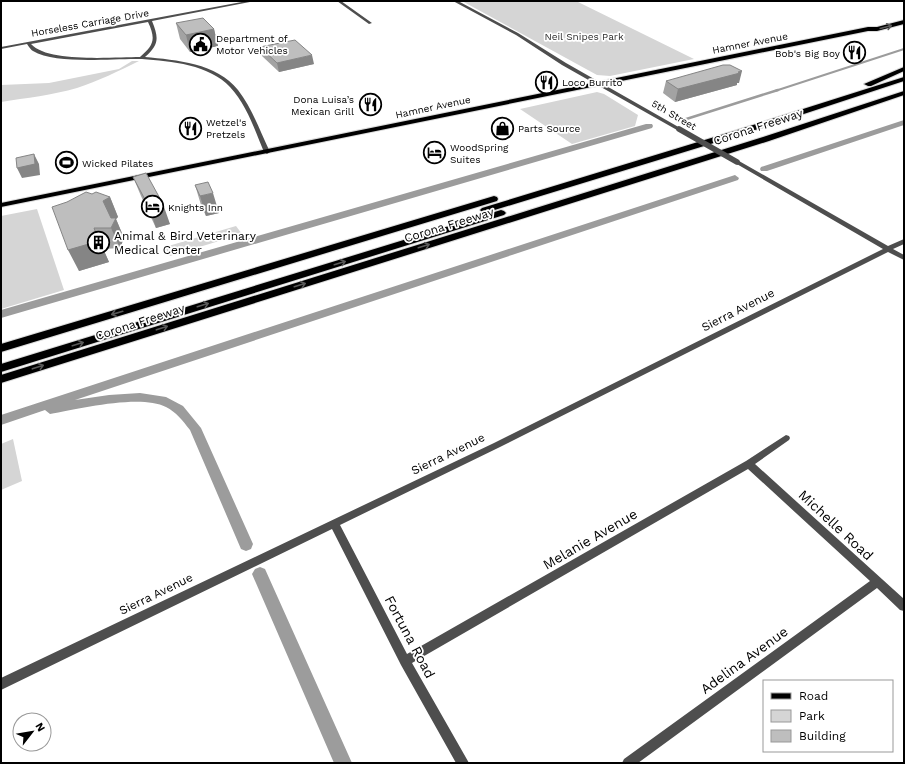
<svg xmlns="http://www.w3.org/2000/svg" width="905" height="764" viewBox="0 0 905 764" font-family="'Work Sans',sans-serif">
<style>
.green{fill:#d5d5d5}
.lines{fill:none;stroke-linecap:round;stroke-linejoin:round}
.stream-far1{stroke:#9c9c9c;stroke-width:2}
.stream{stroke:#9c9c9c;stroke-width:2.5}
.canal{fill:#9c9c9c;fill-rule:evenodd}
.primary-casing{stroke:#dbdbdb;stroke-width:2}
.motorway-casing{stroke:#dbdbdb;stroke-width:2}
.minor{fill:#4e4e4e;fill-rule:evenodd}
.tertiary{fill:#4e4e4e;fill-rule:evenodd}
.primary{fill:#000;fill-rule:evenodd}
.motorway{fill:#000;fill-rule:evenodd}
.minor-bridge{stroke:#4e4e4e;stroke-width:5.5}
.wall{fill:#a3a3a3}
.shaded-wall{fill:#858585}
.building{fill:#bebebe;stroke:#858585}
.oneway{stroke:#595959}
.labels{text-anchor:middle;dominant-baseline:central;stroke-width:3.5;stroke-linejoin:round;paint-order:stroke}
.far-street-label{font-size:10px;fill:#000;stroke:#fff}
.far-park-label{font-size:10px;fill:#2c2c2c;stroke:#fff}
.far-poi-label{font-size:10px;fill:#000;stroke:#fff;text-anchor:start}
.street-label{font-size:12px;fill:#000;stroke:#fff}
.poi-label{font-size:12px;fill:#000;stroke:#fff;text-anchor:start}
.near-street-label{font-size:14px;fill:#000;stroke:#fff}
</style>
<rect width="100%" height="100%" fill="#fff"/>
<path class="green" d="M462 1H576L694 59 610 76 597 75Z
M132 61H139C119 71 98 81 77 88 53 95 26 98 1 102V85L49 83 119 69Z
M597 92 604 94 638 115 635 126 572 144 520 109Z
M37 209 64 290 1 309V216Z
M236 226 242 234 170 256 165 247Z
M13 439 22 481 1 490V444Z"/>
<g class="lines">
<path class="stream-far1" d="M775 91 904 49"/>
<path class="stream" d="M680 121 778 90"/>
<path class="canal" d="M904 120V125L767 171H761L760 169 761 167Z
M646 124H652L653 126 652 128 1 318V310Z
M735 175 739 178 738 180 75 400 109 395 140 393 166 397 183 406 201 428 253 544 251 549 246 551 241 549 190 430C183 421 176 412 166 407 140 394 79 409 50 414L45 410 1 425V415Z
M260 567 265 569 352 763H334L252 574 255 569Z"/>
<defs>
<path id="primary" d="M904 20V24L877 31H868L1 207V203L868 27H877Z"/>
<path id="motorway" d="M904 67V71L871 86H868L864 84Z
M904 77V81L740 135 488 212H482L480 210 482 208 734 131Z
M904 91V95L769 141 1 383V375L763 137Z
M494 196 497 197 498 199 497 201 1 352V344Z
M501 210 504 211 506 213 504 215 1 372V364Z"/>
</defs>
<use href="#primary" class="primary-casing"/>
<use href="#motorway" class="motorway-casing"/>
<path class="minor" d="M247 1H255L152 21C159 38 159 45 145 57 176 60 217 63 238 90 252 108 260 131 270 152L267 154 264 152C255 131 247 105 230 87 210 65 171 61 142 59 114 58 56 65 33 51 31 50 29 47 27 44L1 49V47ZM148 22C156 39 154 45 140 57 114 57 48 63 31 44Z
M337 1H341L372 23 369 24Z
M735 161H739L888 246 904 239V244L893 249 904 255V260L888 252 500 447 340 525 407 654 746 461 786 435 789 436 790 438 789 440 755 464 904 599V611L900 610 877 588 638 763H622L624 759 870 581 748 469 412 663 469 763H456L401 665 332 529 1 690V678L494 443 883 249 735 163Z"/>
<path class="tertiary" d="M453 1H458L518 33 566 63 682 129 677 130 562 65 516 35Z"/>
<use href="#primary" class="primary"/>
<use href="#motorway" class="motorway"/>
<path class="minor-bridge" d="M679 129 737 162"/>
</g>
<path class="wall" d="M176 23 214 29 218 46 190 52 180 39Z
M260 47 314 64 279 72 262 56Z
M666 81 739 83H737V85L675 102 663 93Z
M133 177 170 224 156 228 141 196Z
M195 185 219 213 206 216 201 205Z
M92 194 110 197 118 217 116 219 124 238 120 248 103 249 109 262 79 271 67 202Z"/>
<path class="shaded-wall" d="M214 29 218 46 190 52 186 35Z
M312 55 314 64 279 72 277 63Z
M742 71 739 83H737V85L675 102 678 89Z
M34 154 39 164 40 175 22 178 17 168Z
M213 193 219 213 206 216 200 196Z
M110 197 118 217 116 219 124 238 120 248 111 228 103 201Z
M163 204 170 224 156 228 149 207Z
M94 228 109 262 79 271 68 250Z"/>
<path class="building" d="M203 18 214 29 186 35 176 23Z
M295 40 312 55 277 63 260 47Z
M723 65H730L742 71 738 72 740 73 678 89 666 81Z
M34 154 35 164 17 168 16 158Z
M146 173 163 204 149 207 133 177Z
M208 182 213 193 200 196 195 185Z
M86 192 92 194 96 192 110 197 103 201 111 218H116L111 228H94L99 241 68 250 52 207 67 202Z"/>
<defs><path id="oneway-shaft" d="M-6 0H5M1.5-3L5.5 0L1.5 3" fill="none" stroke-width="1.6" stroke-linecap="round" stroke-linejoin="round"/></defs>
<g class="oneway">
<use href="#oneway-shaft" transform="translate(886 27) rotate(-15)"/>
<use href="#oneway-shaft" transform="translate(424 246) rotate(-17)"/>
<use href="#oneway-shaft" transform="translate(340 263) rotate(-17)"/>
<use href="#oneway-shaft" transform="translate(300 285) rotate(-17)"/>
<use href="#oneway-shaft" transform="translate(203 305) rotate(-17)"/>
<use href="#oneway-shaft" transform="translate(117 313) rotate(164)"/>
<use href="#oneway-shaft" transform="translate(162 328) rotate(-18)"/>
<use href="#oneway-shaft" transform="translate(78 344) rotate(-17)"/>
<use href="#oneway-shaft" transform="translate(38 367) rotate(-18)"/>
</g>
<defs>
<symbol id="civic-ring" viewBox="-11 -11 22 22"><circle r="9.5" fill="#fff" stroke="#000" stroke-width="1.5"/><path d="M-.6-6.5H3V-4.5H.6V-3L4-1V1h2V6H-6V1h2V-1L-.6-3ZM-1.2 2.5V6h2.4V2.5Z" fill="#000"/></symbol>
<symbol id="restaurant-ring" viewBox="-11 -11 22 22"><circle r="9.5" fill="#fff" stroke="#000" stroke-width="1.5"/><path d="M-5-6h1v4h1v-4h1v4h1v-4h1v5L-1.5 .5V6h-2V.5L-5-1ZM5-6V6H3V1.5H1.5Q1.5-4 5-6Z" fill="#000"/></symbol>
<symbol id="shop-ring" viewBox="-11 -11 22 22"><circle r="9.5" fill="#fff" stroke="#000" stroke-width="1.5"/><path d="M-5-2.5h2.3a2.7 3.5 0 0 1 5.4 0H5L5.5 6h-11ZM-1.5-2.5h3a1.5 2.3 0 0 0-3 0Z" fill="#000"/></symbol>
<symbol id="hotel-ring" viewBox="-11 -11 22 22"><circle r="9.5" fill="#fff" stroke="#000" stroke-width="1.5"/><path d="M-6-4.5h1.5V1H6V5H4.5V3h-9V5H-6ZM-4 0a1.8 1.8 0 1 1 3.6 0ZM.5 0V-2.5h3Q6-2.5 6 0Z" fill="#000"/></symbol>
<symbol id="stadium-ring" viewBox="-11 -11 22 22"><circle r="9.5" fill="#fff" stroke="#000" stroke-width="1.5"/><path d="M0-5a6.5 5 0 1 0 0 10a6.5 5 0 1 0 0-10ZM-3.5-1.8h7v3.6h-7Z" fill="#000"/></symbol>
<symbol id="building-ring" viewBox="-11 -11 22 22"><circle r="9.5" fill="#fff" stroke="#000" stroke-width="1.5"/><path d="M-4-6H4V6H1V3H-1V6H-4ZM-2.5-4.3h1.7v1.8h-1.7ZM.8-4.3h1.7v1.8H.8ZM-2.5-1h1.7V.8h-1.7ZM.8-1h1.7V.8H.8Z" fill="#000"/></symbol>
</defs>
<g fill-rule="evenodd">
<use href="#civic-ring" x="188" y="32" width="25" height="25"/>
<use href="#restaurant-ring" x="842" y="40" width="25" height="25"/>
<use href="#restaurant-ring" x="534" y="70" width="25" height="25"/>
<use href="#restaurant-ring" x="358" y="92" width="25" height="25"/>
<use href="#restaurant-ring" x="178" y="116" width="25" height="25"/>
<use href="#shop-ring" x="490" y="116" width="25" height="25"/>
<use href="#hotel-ring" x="422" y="140" width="25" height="25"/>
<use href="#stadium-ring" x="54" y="150" width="25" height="25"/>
<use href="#hotel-ring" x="140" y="194" width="25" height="25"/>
<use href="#building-ring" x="86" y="230" width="25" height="25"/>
</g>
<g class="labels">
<g class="far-street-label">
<text transform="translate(90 23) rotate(-10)">Horseless Carriage Drive</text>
<text transform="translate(750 43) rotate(-11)">Hamner Avenue</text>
<text transform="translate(433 107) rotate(-12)">Hamner Avenue</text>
<text transform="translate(674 115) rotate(30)">5th Street</text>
</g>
<g class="far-park-label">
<text x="584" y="36">Neil Snipes Park</text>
</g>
<g class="far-poi-label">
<text x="216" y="38">Department of<tspan x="216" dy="12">Motor Vehicles</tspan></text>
<text x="840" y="53" text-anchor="end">Bob's Big Boy</text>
<text x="562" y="82">Loco Burrito</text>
<text x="354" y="99" text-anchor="end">Dona Luisa’s<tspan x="354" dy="12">Mexican Grill</tspan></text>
<text x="206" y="122">Wetzel's<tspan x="206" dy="12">Pretzels</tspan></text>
<text x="518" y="128">Parts Source</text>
<text x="450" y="147">WoodSpring<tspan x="450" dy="12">Suites</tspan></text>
<text x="82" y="163">Wicked Pilates</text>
<text x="168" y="207">Knights Inn</text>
</g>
<g class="street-label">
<text transform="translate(758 127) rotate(-18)">Corona Freeway</text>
<text transform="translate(449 225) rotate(-17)">Corona Freeway</text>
<text transform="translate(738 310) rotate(-27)">Sierra Avenue</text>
<text transform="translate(140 322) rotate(-18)">Corona Freeway</text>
<text transform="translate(448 454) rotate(-26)">Sierra Avenue</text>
<text transform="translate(156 594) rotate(-26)">Sierra Avenue</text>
</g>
<g class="poi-label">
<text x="114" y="236">Animal &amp; Bird Veterinary<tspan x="114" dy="14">Medical Center</tspan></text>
</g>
<g class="near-street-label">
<text transform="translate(836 525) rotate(43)">Michelle Road</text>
<text transform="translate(590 539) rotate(-30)">Melanie Avenue</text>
<text transform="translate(410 637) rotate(62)">Fortuna Road</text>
<text transform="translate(744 660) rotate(-36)">Adelina Avenue</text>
</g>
</g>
<rect width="905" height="764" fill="none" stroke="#000000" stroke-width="4"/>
<rect x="763" y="680" width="130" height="72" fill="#ffffff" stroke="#999999"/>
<rect x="771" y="693" width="20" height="6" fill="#000000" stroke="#999999"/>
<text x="799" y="700" font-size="12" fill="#000000">Road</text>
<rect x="771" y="710" width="20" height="12" fill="#d5d5d5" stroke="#999999"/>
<text x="799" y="720" font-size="12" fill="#000000">Park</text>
<rect x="771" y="730" width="20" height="12" fill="#bebebe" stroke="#999999"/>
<text x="799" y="740" font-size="12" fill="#000000">Building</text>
<g transform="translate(32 732) rotate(59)"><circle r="19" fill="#ffffff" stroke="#999999"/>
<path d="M0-3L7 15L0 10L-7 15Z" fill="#000000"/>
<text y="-6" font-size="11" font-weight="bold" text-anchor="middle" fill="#000000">N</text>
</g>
</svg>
